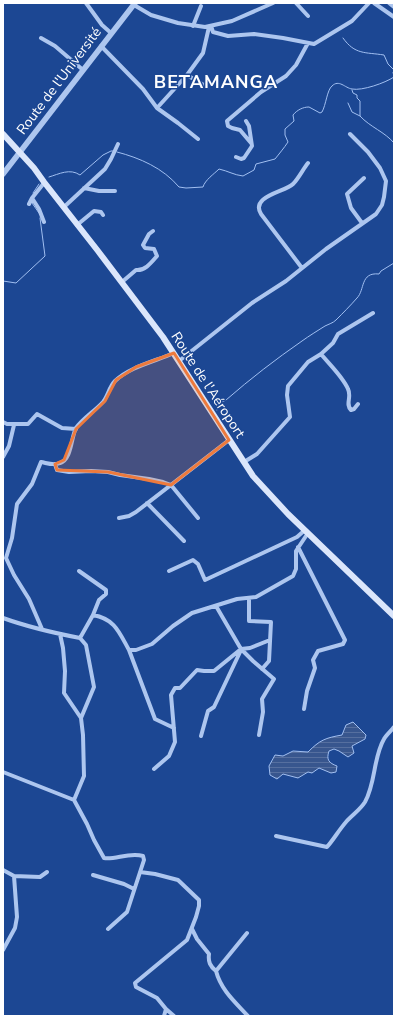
<svg xmlns="http://www.w3.org/2000/svg" width="397" height="1019" viewBox="0 0 397 1019" font-family="'Nunito Sans',sans-serif">
<style>
.water{fill:url(#water-rules);stroke:#a1bff1}
.lines{fill:none;stroke-linecap:round;stroke-linejoin:round}
.stream{stroke:#a1bff1;stroke-width:1}
.minor{stroke:#adc6ef;stroke-width:4}
.tertiary{stroke:#adc6ef;stroke-width:5.5}
.secondary{stroke:#dbe6fb;stroke-width:6}
.marked{fill:#ed7a3d;fill-opacity:0.2;stroke:#ed7a3d;stroke-width:3;stroke-linejoin:round}
.labels{text-anchor:middle;dominant-baseline:central;stroke-width:3;stroke-linejoin:round;paint-order:stroke}
.street-label{font-size:14px;fill:#fff;stroke:#1c4793}
.district-label{font-size:18px;font-weight:bold;letter-spacing:1px;fill:#fff;stroke:#1c4793}
</style>
<defs>
<pattern id="water-rules" width="6" height="5" patternUnits="userSpaceOnUse"><rect width="6" height="5" fill="#38568e"/><path d="M0 2.5h6" fill="none" stroke="#566f9f"/></pattern>
</defs>
<rect width="100%" height="100%" fill="#1c4793"/>
<path class="water" d="M353 722 366 735 365 739 352 746 354 753 348 757 339 751 334 749 329 751C326 760 329 763 337 766L336 772 331 773 319 768 312 773 308 772 298 778 283 774 277 779 270 775 269 766 275 755 283 756 293 751 308 752C320 740 325 738 342 735L346 725Z"/>
<g class="lines">
<path class="stream" d="M343 38C355 55 365 52 384 55L388 64 394 70
M352 90 353 93 357 95V98L360 101V116C370 127 385 132 394 143
M348 103 352 112 360 116
M117 152C140 158 163 168 179 187L186 188 203 187C205 180 214 174 219 169 228 171 234 175 243 176L254 170 256 164 275 159C279 154 284 148 288 142L285 135V129L294 121 293 115C297 110 303 107 309 107L320 113 322 112C326 105 327 90 332 86 339 79 345 88 352 89 362 91 385 83 394 77L393 72 394 71
M49 177C59 174 70 168 80 175L103 155 111 151H113
M33 193 39 184
M32 203 39 213
M3 281 16 283 45 256 40 218
M217 410 220 403 226 400C250 379 276 359 302 341 309 336 317 331 325 326 329 324 333 323 336 320 343 313 350 306 357 298 365 290 360 272 379 274L381 271 394 263"/>
<path class="minor" d="M86 3 102 25 111 33
M296 3 308 16
M374 3 394 17
M389 3 394 7
M134 5 151 15 178 23 205 27 232 21 273 3
M193 26 201 6
M211 26 213 32 228 36 254 34 283 38 314 44 352 21 369 3
M41 38 55 46 83 70
M101 46 143 89 157 108 178 123 198 139
M187 75 207 87
M157 108 187 75 203 53 209 27
M251 143 240 130 232 128 228 126 227 121 261 92 286 76 296 65 308 43
M236 157 241 159 244 158 252 146 249 126 246 121
M84 188 99 191H115
M29 204 32 198
M64 207 105 169 111 159 118 144
M44 222 39 209 32 198 44 183
M362 223 351 208 347 194 364 178
M77 225 94 211 101 212 103 215
M302 268 261 214C250 196 285 192 293 184 299 178 303 169 308 163
M122 282 136 270C145 271 151 263 157 256L154 249 145 248 143 245 149 234 153 231
M321 354C329 364 343 377 348 389 352 397 345 404 351 410L354 409 358 404
M179 361 252 303 286 281 326 249 376 214 382 205 384 197 386 181 380 168 368 152 350 134
M3 422 7 424H28L37 414 62 428 76 429
M3 457 9 446 14 425
M244 462 257 454 290 417 287 395 288 386 308 362 321 354 333 343 338 334 373 313
M55 464 57 470 69 472 91 471 108 472 120 475 149 479 163 482 171 485 198 518
M147 503 184 541
M119 518 129 516 136 512 229 440
M298 547 345 640 343 644 318 651 313 660 315 668 307 691 304 709
M79 571 106 590V594L99 600 93 615
M169 571 193 560 198 564 205 580 297 537 305 530
M249 598V621L271 622 269 661 262 669
M216 606 241 649 253 661 274 679 262 699 263 712 259 735
M3 618C28 627 54 633 80 638L93 615C115 619 119 632 129 650H136L152 644 173 626 192 613 237 599 256 597 293 576 296 569V551L308 533
M42 629 29 599 14 575 6 558 12 538 17 504 32 484 41 462C47 463 54 466 60 463 72 459 71 437 76 428 83 418 95 411 103 402 108 396 109 387 115 381 129 367 156 361 174 353
M60 634 63 648 65 671 64 693 81 718 83 735 84 776 74 800 87 824 94 840 104 858C115 860 129 852 143 856L144 860 127 912 108 929
M80 638 86 645 94 687 81 718
M129 650 155 719 174 728
M201 736 208 711 214 707 241 650
M154 769 169 756 175 742 171 695 175 688H180L197 670 204 671H214L241 649 250 648 270 640
M3 772 74 800
M276 836 327 847C334 839 339 830 346 822 352 815 360 810 365 802 376 782 373 758 384 739 386 735 391 731 394 727
M3 870 14 876 17 917 15 928 3 950
M140 872 155 874 178 880 199 900V906L196 917 187 940 135 983 136 987 157 998 166 1009 164 1016
M93 875 124 884 134 889
M14 876 40 877 47 872
M192 929 197 939 209 954C208 962 210 966 216 971L247 933
M216 971C221 990 235 1002 248 1016
M166 1009 174 1016"/>
<path class="tertiary" d="M3 174 135 3"/>
<path class="secondary" d="M3 134 34 168 44 182 98 251 163 337 253 476 288 514 394 616"/>
</g>
<path class="marked" d="M174 353 229 440 171 485 108 472 57 470 55 464 64 460 76 429 105 401 116 380 136 367Z"/>
<g class="labels">
<g class="street-label">
<text transform="translate(59 81) rotate(-53)">Route de l'Université</text>
<text transform="translate(208 385) rotate(57)">Route de l'Aéroport</text>
</g>
<g class="district-label">
<text x="216" y="82">BETAMANGA</text>
</g>
</g>
<rect width="397" height="1019" fill="none" stroke="#ffffff" stroke-width="8"/>
</svg>
